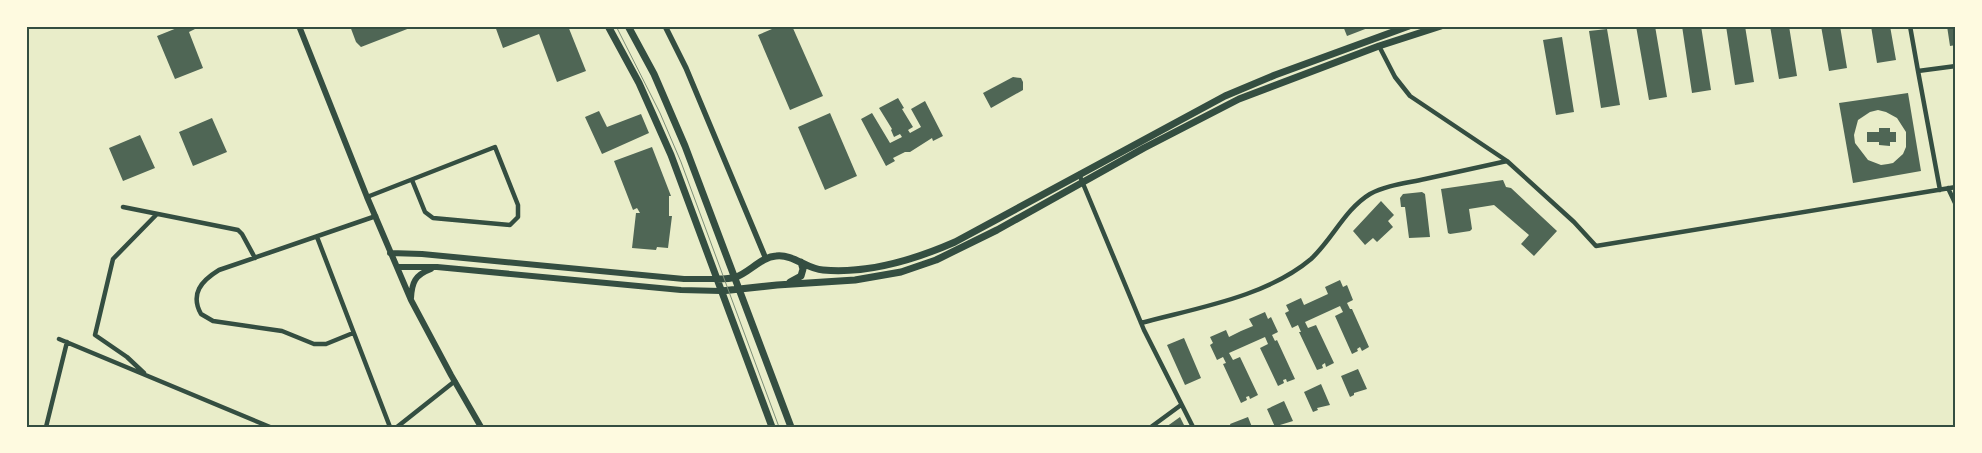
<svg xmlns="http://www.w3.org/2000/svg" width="1982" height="453" viewBox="0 0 1982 453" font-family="Signika,sans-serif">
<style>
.building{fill:#4f6655;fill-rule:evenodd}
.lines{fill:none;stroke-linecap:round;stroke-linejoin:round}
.minor{stroke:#344e41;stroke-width:4.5}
.tertiary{stroke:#344e41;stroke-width:5.5}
.secondary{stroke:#344e41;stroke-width:6}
.primary{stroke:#344e41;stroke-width:7}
.tram{stroke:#7c8e77;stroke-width:1}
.neatline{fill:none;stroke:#344e41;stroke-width:2}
</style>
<rect width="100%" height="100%" fill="#e9edc9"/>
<path class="building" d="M182 26H194L195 29 189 32 203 68 175 79 157 36Z
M350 26H415L361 47 356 42Z
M495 26H568L586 71 557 82 539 34 503 48Z
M779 26H792L823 96 790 110 758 35Z
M1343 26H1373L1347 36Z
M1636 26H1655L1667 97 1649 100Z
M1682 26H1701L1711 90 1692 93Z
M1726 26H1745L1754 82 1735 85Z
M1770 26H1789L1797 76 1779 79Z
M1821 26H1840L1847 68 1829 71Z
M1871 26H1890L1896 60 1877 63Z
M1947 26H1956V45L1950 46Z
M1607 29 1620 105 1601 108 1589 31Z
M1562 37 1574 112 1556 115 1543 40Z
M1013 77 1021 78 1023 82V90L991 108 983 93Z
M1908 93 1921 171 1853 183 1839 103ZM1878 110 1886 112 1897 118 1906 132V147L1903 154 1893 163 1888 164 1881 165 1868 160 1855 143 1854 135 1858 120 1870 112Z
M898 98 904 108 902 109 913 127 908 130 910 133 921 127 911 109 925 101 943 136 933 141 932 138 910 152H905L893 158 895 161 886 166 861 119 872 113 890 143 902 137 900 134 894 137 891 130 892 129 879 108Z
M599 111 607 127 641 114 649 133 602 154 585 117Z
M830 113 857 176 825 190 798 127Z
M212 118 227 152 193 166 179 132Z
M1879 128H1890V132H1896V142H1890V146L1879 145V142H1867V132H1879Z
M140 135 155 168 123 181 109 148Z
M652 147 671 196H669V216H672L668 248 657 247 656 250 632 248 636 213H640L637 208 633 210 614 161Z
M1503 180 1506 187 1511 188 1557 231 1534 256 1521 244 1529 235 1494 205 1469 209 1472 229 1470 231 1450 234 1448 233 1441 189Z
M1422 192 1425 194 1430 237 1409 238 1405 207H1401L1400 198 1403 194Z
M1381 201 1394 215 1388 221 1393 227 1377 242 1373 238 1365 245 1353 231Z
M1340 280 1343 287 1347 285 1353 300 1347 303 1350 309H1352L1369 347 1362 351 1360 347 1357 349 1358 351 1352 354 1335 316 1343 312 1340 306 1305 322 1308 328 1316 325 1334 363 1326 367 1325 363 1322 365 1323 368 1317 370 1299 332H1301L1298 325 1292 328 1285 313 1289 311 1286 305 1301 298 1304 305 1328 294 1325 287Z
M1265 312 1268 319 1271 317 1278 332 1272 335 1275 341 1277 340 1295 379 1287 382 1286 379 1283 380 1284 383 1278 386 1260 348 1268 344 1265 337 1229 353 1233 360 1240 357 1258 395 1250 399 1249 396 1246 397 1247 400 1241 403 1223 364 1226 363 1223 357 1217 360 1210 345 1213 343 1210 337 1226 330 1229 337 1241 331 1253 326 1249 319Z
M1184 338 1201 378 1185 385 1167 345Z
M1358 369 1367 389 1354 393V395L1350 397 1341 376Z
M1321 384 1330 405 1317 408 1318 410 1313 412 1304 392Z
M1284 401 1293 421 1280 425 1281 427H1275L1267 409Z
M1180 417 1185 427H1166Z
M1248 417 1252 427H1231L1230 424Z"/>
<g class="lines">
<path class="minor" d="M1910 26 1918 71 1956 66
M1379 46 1395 77 1410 96 1507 161 1574 222 1596 246 1956 187
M1918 71 1940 190
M1079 174 1144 330 1193 427
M1948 188 1956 205
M367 197 495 147 518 205V217L510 225 433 218 425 212 412 180
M123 207 238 230 242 234 255 258
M317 237 390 427
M1141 323C1196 308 1266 297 1311 259 1332 240 1345 209 1370 194 1386 185 1407 183 1425 179 1452 173 1479 167 1507 161
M353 333 326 344H314L282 331 213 321 201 314C190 294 201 281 219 270L376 216
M59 339 270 427
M144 373 127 357 95 335 113 259 157 214
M46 427 67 342
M397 427 455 381
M1151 427 1181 405"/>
<path class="tertiary" d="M665 26 686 68 766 259"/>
<path class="secondary" d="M299 26 367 197 411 300 451 375 481 427
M390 253 422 254 684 279H717
M397 267H437L681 290 721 291
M411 298C412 282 415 275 431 269"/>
<path class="primary" d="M608 26 639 83 671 155 772 427
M628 26 654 74 685 146 791 427
M717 279C723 279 730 279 736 277 750 272 761 257 776 256 794 254 806 269 823 270 868 274 914 260 955 242L1225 96 1275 75 1409 26
M790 282 801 276 803 269 801 262
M721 291 777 285 855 280 901 272 936 260 997 230 1144 148 1239 99 1379 46 1441 26"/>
<path class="tram" d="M616 26 660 113 681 162 779 427"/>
</g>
<rect width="1982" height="453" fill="none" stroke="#fefae0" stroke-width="55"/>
<rect x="28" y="28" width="1926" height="398" class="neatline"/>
</svg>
